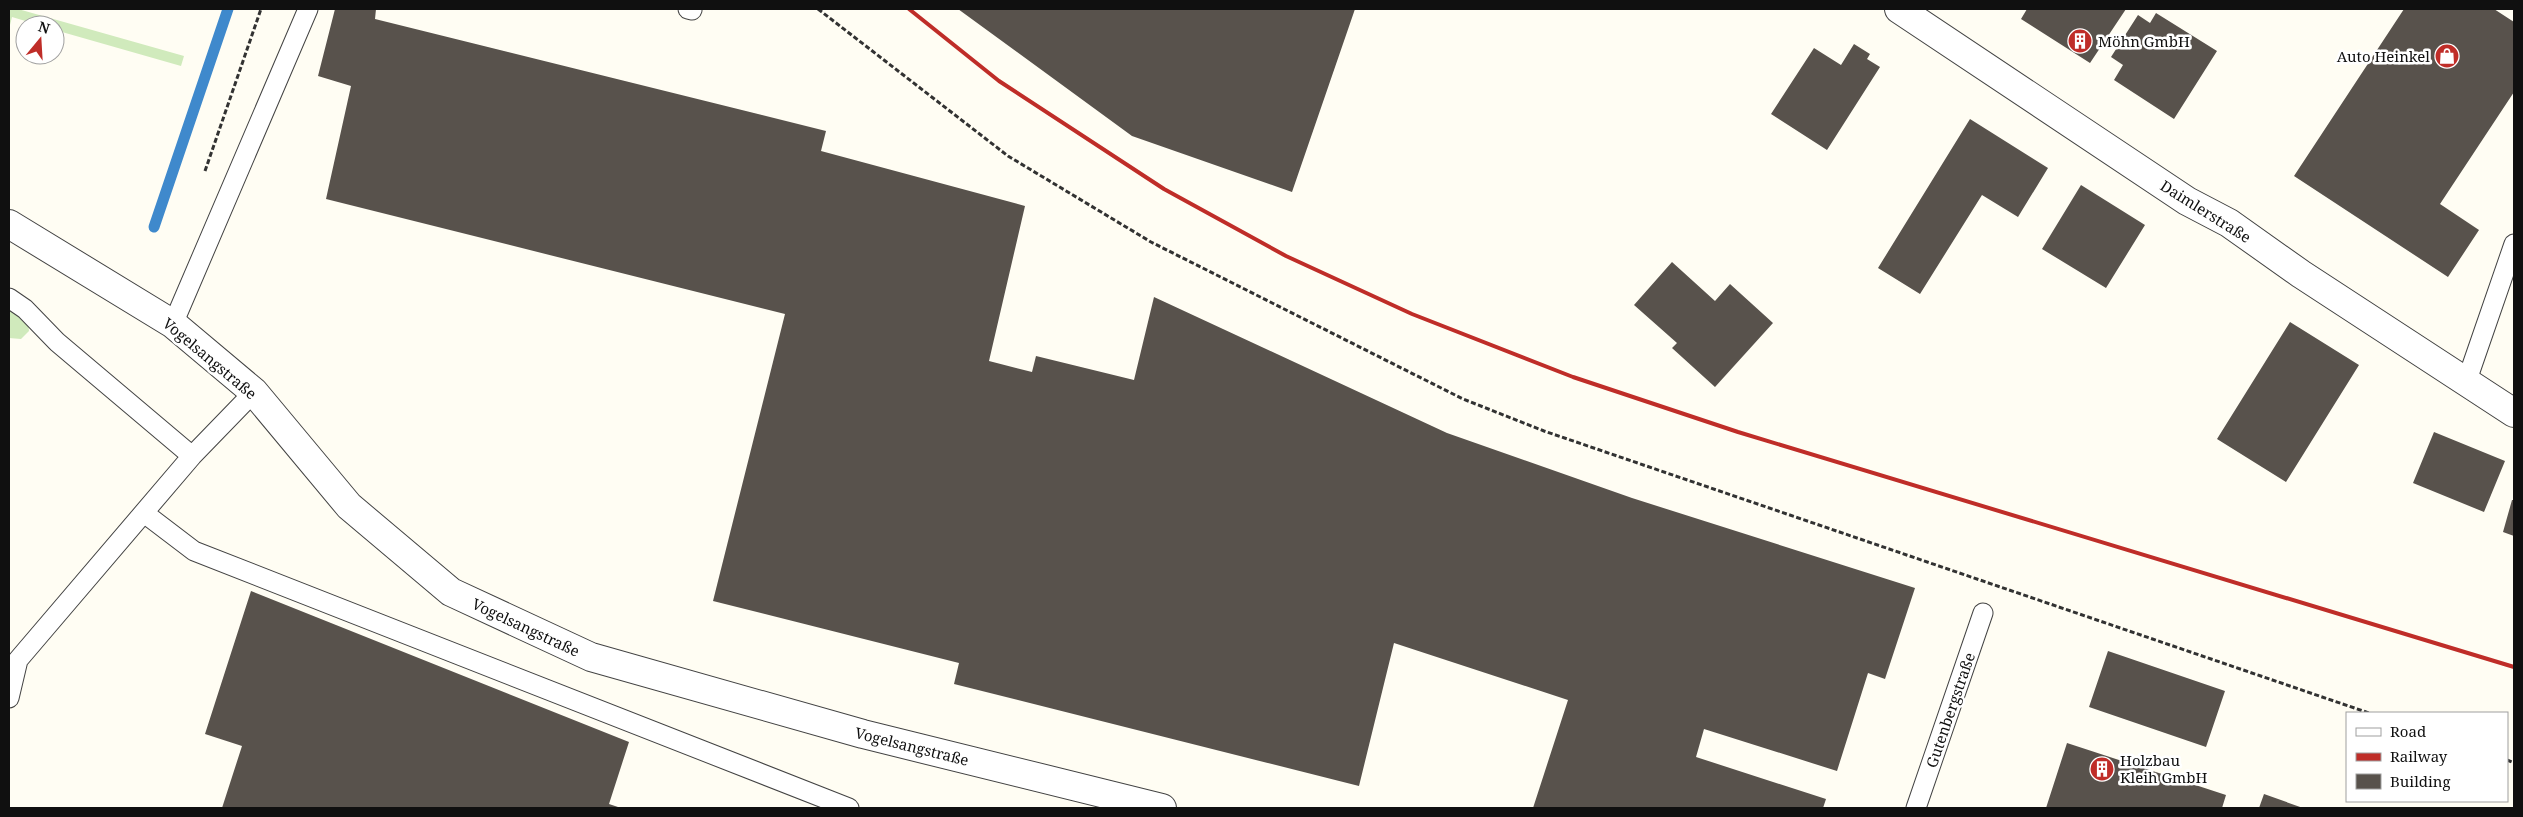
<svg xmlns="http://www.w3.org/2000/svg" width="2523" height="817" viewBox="0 0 2523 817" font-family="'Noto Serif',serif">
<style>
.green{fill:#d0eabc}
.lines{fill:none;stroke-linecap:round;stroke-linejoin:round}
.stream{stroke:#3f89cc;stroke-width:11}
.building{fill:#58524c}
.service-casing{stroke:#434343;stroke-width:21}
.minor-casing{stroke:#434343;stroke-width:30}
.path{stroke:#323232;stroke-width:3;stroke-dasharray:5 2.5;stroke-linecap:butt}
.service{stroke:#fff;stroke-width:19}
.minor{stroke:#fff;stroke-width:28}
.rail{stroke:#bf2d28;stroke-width:4}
.labels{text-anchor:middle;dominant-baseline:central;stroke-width:5;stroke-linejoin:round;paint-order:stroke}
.poi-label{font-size:15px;fill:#101010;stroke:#fff;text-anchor:start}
.street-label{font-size:15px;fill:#101010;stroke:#fff}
</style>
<rect width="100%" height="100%" fill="#fffdf3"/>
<path class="green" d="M9 9H18L184 56 181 66 55 30V25H39L12 17 9 29Z
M9 308 28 322 29 331 21 339 9 338Z"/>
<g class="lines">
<path class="stream" d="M154 227 228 9"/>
</g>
<path class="building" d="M335 9H376L375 19 826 131 821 151 1025 206 989 361 1032 372 1036 356 1134 380 1154 297 1447 433 1632 498 1915 588 1885 679 1868 673 1837 771 1704 729 1696 757 1826 799 1823 808H1533L1568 700 1394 643 1359 786 954 684 959 663 713 601 785 314 326 199 351 86 318 76Z
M958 9H1355L1292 192 1132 136Z
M2027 9H2126L2090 63 2021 19Z
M2404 9H2494L2514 22V92L2440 204 2479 230 2448 277 2294 176Z
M2156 13 2217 51 2174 119 2114 80 2123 65 2111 57 2138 15 2150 23Z
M1854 44 1870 54 1867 59 1880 67 1827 150 1771 114 1814 48 1841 65Z
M1970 119 2048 168 2018 217 1982 195 1920 294 1878 268Z
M2081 185 2145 225 2106 288 2042 249Z
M1672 262 1715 301 1730 284 1773 323 1715 387 1672 348 1677 343 1634 305Z
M2290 322 2359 365 2286 482 2217 439Z
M2434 432 2505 461 2484 512 2413 483Z
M2512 500H2514V536L2503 532Z
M251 591 629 742 609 804 621 808H222L242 746 205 734Z
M2108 651 2225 691 2206 747 2089 707Z
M2067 743 2226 795 2222 808H2046Z
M2264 794 2303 808H2259Z"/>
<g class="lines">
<defs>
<path id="service" d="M688 9 692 10
M9 298 25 309 57 342 192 456
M173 324 308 9
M2466 383 2514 244
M144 513 194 551 849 808
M9 698 18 660 192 456 254 392
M1916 808 1983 613"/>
<path id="minor" d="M1899 9 2187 201 2229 223 2301 274 2514 413
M9 224 173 324 254 392 349 506 451 592 591 657 863 734 1162 808"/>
</defs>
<use href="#service" class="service-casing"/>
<use href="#minor" class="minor-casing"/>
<path class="path" d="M818 9 1008 156 1151 242 1463 399 1544 431 2369 713
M205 171 261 9
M2507 760 2514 763"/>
<use href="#service" class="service"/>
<use href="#minor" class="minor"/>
<path class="rail" d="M909 9 999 81 1164 189 1286 256 1412 314 1573 377 1738 432 2514 667"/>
</g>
<defs>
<symbol id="building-disc" viewBox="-11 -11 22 22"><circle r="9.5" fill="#bf2d28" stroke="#fff"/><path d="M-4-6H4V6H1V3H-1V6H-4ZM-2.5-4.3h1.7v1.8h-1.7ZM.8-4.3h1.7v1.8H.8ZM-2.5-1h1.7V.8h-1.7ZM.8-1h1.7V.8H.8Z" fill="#fff"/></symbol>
<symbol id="shop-disc" viewBox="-11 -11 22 22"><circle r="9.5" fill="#bf2d28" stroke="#fff"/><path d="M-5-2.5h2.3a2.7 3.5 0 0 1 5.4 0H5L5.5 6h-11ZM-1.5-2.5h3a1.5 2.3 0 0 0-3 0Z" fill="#fff"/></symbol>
</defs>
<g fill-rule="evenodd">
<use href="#building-disc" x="2066" y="27" width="28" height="28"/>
<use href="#shop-disc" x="2433" y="42" width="28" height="28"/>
<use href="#building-disc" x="2088" y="755" width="28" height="28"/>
</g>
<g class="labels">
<g class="poi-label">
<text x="2098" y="41">Möhn GmbH</text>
<text x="2430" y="56" text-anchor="end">Auto Heinkel</text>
<text x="2120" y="760">Holzbau<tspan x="2120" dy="17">Kleih GmbH</tspan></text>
</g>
<g class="street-label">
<text transform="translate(2206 211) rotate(32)">Daimlerstraße</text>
<text transform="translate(210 358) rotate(40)">Vogelsangstraße</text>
<text transform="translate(526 627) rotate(25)">Vogelsangstraße</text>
<text transform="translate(1950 710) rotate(-71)">Gutenbergstraße</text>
<text transform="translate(912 746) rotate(14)">Vogelsangstraße</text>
</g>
</g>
<rect width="2523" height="817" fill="none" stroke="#101010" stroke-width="20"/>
<rect x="2346" y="712" width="162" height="90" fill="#ffffff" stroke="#9f9f9f"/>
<rect x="2356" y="728" width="25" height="8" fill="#ffffff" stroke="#9f9f9f"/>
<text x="2390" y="737" font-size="15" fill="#101010">Road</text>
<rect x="2356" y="753" width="25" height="8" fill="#bf2d28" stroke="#9f9f9f"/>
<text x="2390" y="762" font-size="15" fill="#101010">Railway</text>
<rect x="2356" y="774" width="25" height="15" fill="#58524c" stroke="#9f9f9f"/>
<text x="2390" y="787" font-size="15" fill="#101010">Building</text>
<g transform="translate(40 40) rotate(18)"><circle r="24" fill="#ffffff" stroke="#9f9f9f"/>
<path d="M0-4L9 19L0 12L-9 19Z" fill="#bf2d28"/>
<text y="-8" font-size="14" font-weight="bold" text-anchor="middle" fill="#101010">N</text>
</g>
</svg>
